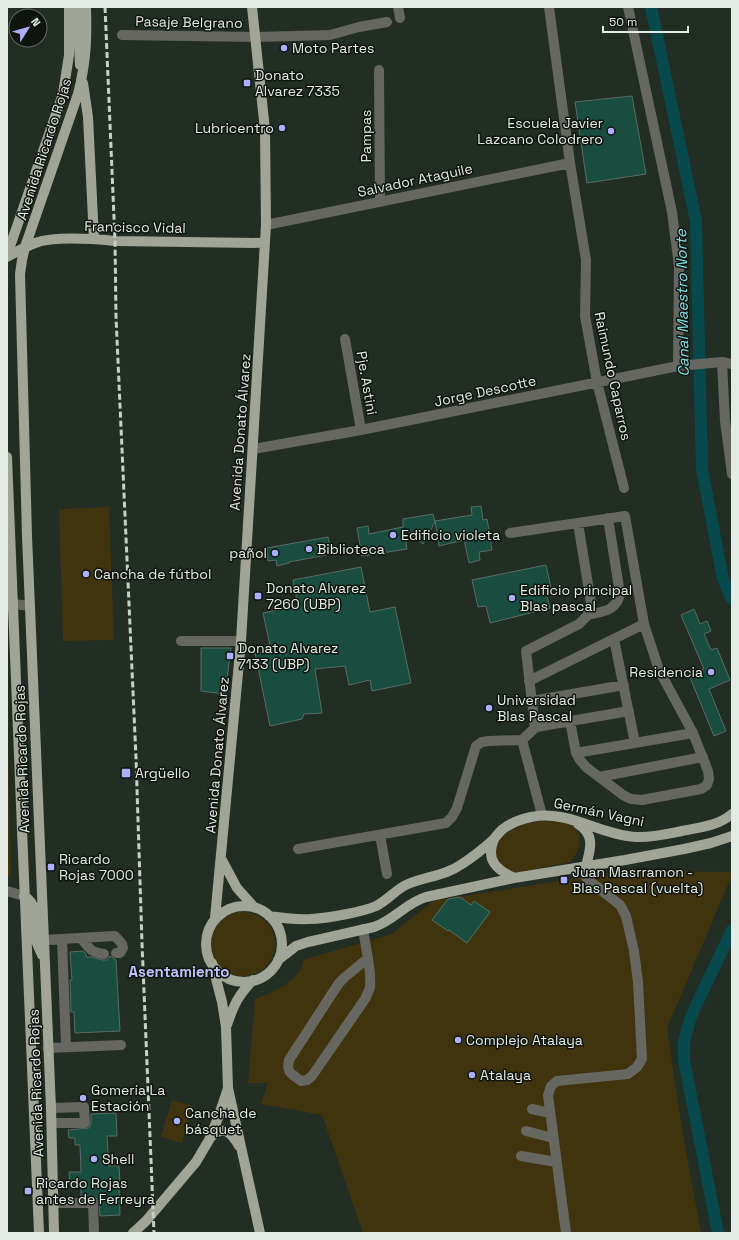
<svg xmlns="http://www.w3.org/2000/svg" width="739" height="1240" viewBox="0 0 739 1240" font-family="'Space Grotesk',sans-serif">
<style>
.green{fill:#40340e}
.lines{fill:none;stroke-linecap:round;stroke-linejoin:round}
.canal{stroke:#08494d;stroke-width:12}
.building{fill:#184d40;stroke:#5a6c66}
.minor{stroke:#666761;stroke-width:10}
.major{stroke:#a1a597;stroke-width:10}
.rail{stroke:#c8cfc8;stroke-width:3;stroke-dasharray:6 3;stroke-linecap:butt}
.poi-dot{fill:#adaffb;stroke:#0f140f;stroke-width:1.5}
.labels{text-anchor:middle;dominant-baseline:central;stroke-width:3;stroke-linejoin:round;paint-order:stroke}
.street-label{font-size:14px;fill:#e4ebe4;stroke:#0f140f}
.poi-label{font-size:14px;fill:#e4ebe4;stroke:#0f140f;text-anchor:start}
.water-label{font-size:15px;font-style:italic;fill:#82e0e6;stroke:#0f140f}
.neighbourhood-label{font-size:15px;font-weight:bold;fill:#bfc2fb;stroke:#0f140f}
</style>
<rect width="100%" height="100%" fill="#222d23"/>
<path class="green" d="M109 507 114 640 63 641 59 509Z
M7 686 11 877 7 876Z
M556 820C561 822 568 822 572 825 586 834 579 852 570 862L515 873 506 872 499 863 494 850C504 825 532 821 556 820Z
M633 869 634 874 645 871 732 872V875L667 1028 682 1129 701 1233H363L322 1115 261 1104 268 1083H248L255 999C271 993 288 986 299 972 301 969 302 964 303 960L392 934 433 901Z
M211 944a32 32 0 1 1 64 0a32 32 0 1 1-64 0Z
M172 1100 193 1106 182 1143 161 1137Z"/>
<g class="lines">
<path class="canal" d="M651 7 696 221 702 469 723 579 732 599
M718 1233 684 1060V1042L691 1016 732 930"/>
</g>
<path class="building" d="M632 96 646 174 587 183 575 102Z
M481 506 483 520 487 519 492 550 479 552 480 560 469 563 464 540 439 546 435 521 472 515 471 507Z
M433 514 435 522 423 544 404 529 407 549 362 556 357 528 368 526 369 534 403 527V519Z
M328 537 332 554 289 562V563L277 566 276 560 268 561 267 548Z
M546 565 551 588 545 589 550 608 490 623 486 606 478 607 472 580Z
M361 567 370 612 395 607 411 683 372 691 370 680 349 685 345 666 315 669 322 713 304 714 302 719 270 726 255 653 271 650 263 613 298 606 293 580Z
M694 609 700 624 707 621 711 631 704 634 711 650 717 648 730 680 709 689 726 731 714 736 689 675 704 669 681 615Z
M201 648H231L225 694 201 691Z
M460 897 471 905 474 901 490 912 467 943 449 930 448 931 432 920 448 899Z
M83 951 86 954V957H91L103 960H107L110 956 116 960 120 1031 75 1033 74 1012H71L70 980H72L70 952Z
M116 1113 117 1136H107L109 1166H119L120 1184 119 1185 120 1215 100 1216 99 1202 96 1198 81 1196V1187H70L69 1172H81L80 1145H75V1138H69L68 1130 89 1128 91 1123V1114Z"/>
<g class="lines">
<path class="minor" d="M398 7 400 18
M549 7 570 163 586 260 585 316 597 382 624 488
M628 7 672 212 679 266 678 366
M122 35 256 37 330 35 359 27 387 22
M379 70 380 202
M266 225 570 163
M345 339 361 430
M722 362 725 421 732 474
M253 449 361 430 678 366 722 362 732 364
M510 533 625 516 644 624 659 670 693 733 708 771 709 779 707 785 701 789 642 800 631 799 623 795 586 767 580 760 576 753 570 721
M7 606 14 604 30 606
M588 615C604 611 616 611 620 594L608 518
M614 639 635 743
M181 641H241
M529 681 644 624
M532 701 624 685
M535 728 526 651 579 624 588 615 591 603 578 523
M522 740 542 815
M576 753 693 733
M599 777 703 757
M380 835 387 874
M298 849 446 823 452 817 457 808 476 746 482 742 489 741 522 740 535 728 542 726 629 711
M7 891 24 896
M363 929C365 945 372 971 370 987 369 991 367 995 365 999L312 1076 307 1080 301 1081C292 1074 286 1073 289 1060L339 983 345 977 367 959
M81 938C89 948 90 952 104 954
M62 939 66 1046
M44 940 115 936 122 944 123 948 120 953H116
M48 1048 121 1045
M51 1108 84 1107 85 1123H52
M532 1109 550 1113
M526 1131 553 1138
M521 1156 556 1162
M54 1203H93L94 1233
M566 1233 548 1095 551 1086 557 1081 628 1074 637 1067 642 1059 638 982 634 951 626 916 620 905 587 879 585 874 586 866"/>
<path class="major" d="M77 7 80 65
M83 83 88 117 94 239
M7 255 63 94 69 55V7
M7 257C16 252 25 247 35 243 54 236 94 239 115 241L265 243
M7 457C17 716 28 974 39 1233
M578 824C596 835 590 850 586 866
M494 839C485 860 497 870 514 878
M222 860 237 888 254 907
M24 896C40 905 35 924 36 940 37 945 40 950 42 955
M206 944a38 38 0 1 1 76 0a38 38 0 1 1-76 0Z
M269 916C300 921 317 920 347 914 357 912 367 910 376 906 388 900 396 889 408 884 427 876 445 876 462 864 473 857 483 849 493 840 496 837 499 832 503 829 511 823 521 819 531 817 567 809 600 835 636 837 653 838 671 833 687 830 703 827 719 825 732 814
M215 918 241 641 266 225 265 130 252 7
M278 960 296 946 308 942 374 927C394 920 406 903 426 897L514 878 625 860 684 849 711 843 732 836
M227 1025C234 1004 238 996 253 980
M228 1088 260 1233
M210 1138C223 1124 231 1132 239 1146
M54 1233 51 1108 27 536 20 274 22 260 25 247 78 94C86 63 87 39 86 7
M133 1233 146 1221 196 1162 209 1140 218 1118 228 1088 226 1027 222 1002 212 963"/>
<path class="rail" d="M105 7 115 241 116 317 136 758 142 943 154 1233"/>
</g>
<g class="poi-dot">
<circle cx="284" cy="48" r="4"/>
<rect x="243" y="79" width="8" height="8" rx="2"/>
<circle cx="282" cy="128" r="4"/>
<circle cx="611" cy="131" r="4"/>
<circle cx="393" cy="535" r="4"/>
<circle cx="309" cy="549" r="4"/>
<circle cx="275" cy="553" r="4"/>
<circle cx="86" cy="574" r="4"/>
<rect x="254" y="592" width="8" height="8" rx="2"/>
<circle cx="512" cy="598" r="4"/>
<rect x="226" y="652" width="8" height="8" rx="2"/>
<circle cx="711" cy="672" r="4"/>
<circle cx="489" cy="708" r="4"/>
<rect x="121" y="768" width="10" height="10" rx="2"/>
<rect x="47" y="863" width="8" height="8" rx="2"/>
<rect x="560" y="876" width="8" height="8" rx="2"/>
<circle cx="458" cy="1040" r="4"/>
<circle cx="472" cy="1075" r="4"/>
<circle cx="83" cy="1098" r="4"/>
<circle cx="177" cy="1121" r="4"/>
<circle cx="94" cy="1159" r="4"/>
<rect x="24" y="1187" width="8" height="8" rx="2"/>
</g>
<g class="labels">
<g class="street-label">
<text transform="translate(189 22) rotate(1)">Pasaje Belgrano</text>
<text transform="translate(366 136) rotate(-90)">Pampas</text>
<text transform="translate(44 149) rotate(-72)">Avenida Ricardo Rojas</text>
<text transform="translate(415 180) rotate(-12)">Salvador Ataguile</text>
<text transform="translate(135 227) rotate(1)">Francisco Vidal</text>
<text transform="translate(613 376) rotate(78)">Raimundo Caparros</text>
<text transform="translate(367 383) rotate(80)">Pje. Astini</text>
<text transform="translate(485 391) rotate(-12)">Jorge Descotte</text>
<text transform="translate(240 432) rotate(-86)">Avenida Donato Álvarez</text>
<text transform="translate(217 755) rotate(-85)">Avenida Donato Álvarez</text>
<text transform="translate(22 759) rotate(-92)">Avenida Ricardo Rojas</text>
<text transform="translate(599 812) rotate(12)">Germán Vagni</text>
<text transform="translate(36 1083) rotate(-92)">Avenida Ricardo Rojas</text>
</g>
<g class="poi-label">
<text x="292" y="48">Moto Partes</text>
<text x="255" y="75">Donato<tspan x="255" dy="16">Alvarez 7335</tspan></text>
<text x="603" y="123" text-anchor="end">Escuela Javier<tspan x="603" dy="16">Lazcano Colodrero</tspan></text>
<text x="274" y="128" text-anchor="end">Lubricentro</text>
<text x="401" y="535">Edificio violeta</text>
<text x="317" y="549">Biblioteca</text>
<text x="267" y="553" text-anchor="end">pañol</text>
<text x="94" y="574">Cancha de fútbol</text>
<text x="266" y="588">Donato Alvarez<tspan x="266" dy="16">7260 (UBP)</tspan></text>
<text x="520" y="590">Edificio principal<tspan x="520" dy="16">Blas pascal</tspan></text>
<text x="238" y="648">Donato Alvarez<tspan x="238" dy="16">7133 (UBP)</tspan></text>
<text x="703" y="672" text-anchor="end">Residencia</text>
<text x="497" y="700">Universidad<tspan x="497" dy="16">Blas Pascal</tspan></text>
<text x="135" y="773">Argüello</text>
<text x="59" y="859">Ricardo<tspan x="59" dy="16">Rojas 7000</tspan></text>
<text x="572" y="872">Juan Masrramon -<tspan x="572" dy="16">Blas Pascal (vuelta)</tspan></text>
<text x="466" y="1040">Complejo Atalaya</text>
<text x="480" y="1075">Atalaya</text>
<text x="91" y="1090">Gomería La<tspan x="91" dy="16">Estación</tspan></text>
<text x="185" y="1113">Cancha de<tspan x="185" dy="16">básquet</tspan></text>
<text x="102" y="1159">Shell</text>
<text x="36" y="1183">Ricardo Rojas<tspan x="36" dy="16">antes de Ferreyra</tspan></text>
</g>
<g class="water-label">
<text transform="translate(682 303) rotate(-91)">Canal Maestro Norte</text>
</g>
<g class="neighbourhood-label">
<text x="179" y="971">Asentamiento</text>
</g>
</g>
<rect width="739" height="1240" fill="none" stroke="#e4ebe4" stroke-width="16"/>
<g transform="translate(28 28) rotate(53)"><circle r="19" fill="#0f140f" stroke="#646a64"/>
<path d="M0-3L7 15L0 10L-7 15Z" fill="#adaffb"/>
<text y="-6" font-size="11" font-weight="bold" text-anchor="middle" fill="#e4ebe4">N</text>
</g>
<path d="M603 26v6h85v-6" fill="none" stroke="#e4ebe4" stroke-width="2"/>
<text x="609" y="26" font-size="12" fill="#e4ebe4" stroke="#0f140f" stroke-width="3" paint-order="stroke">50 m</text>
</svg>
